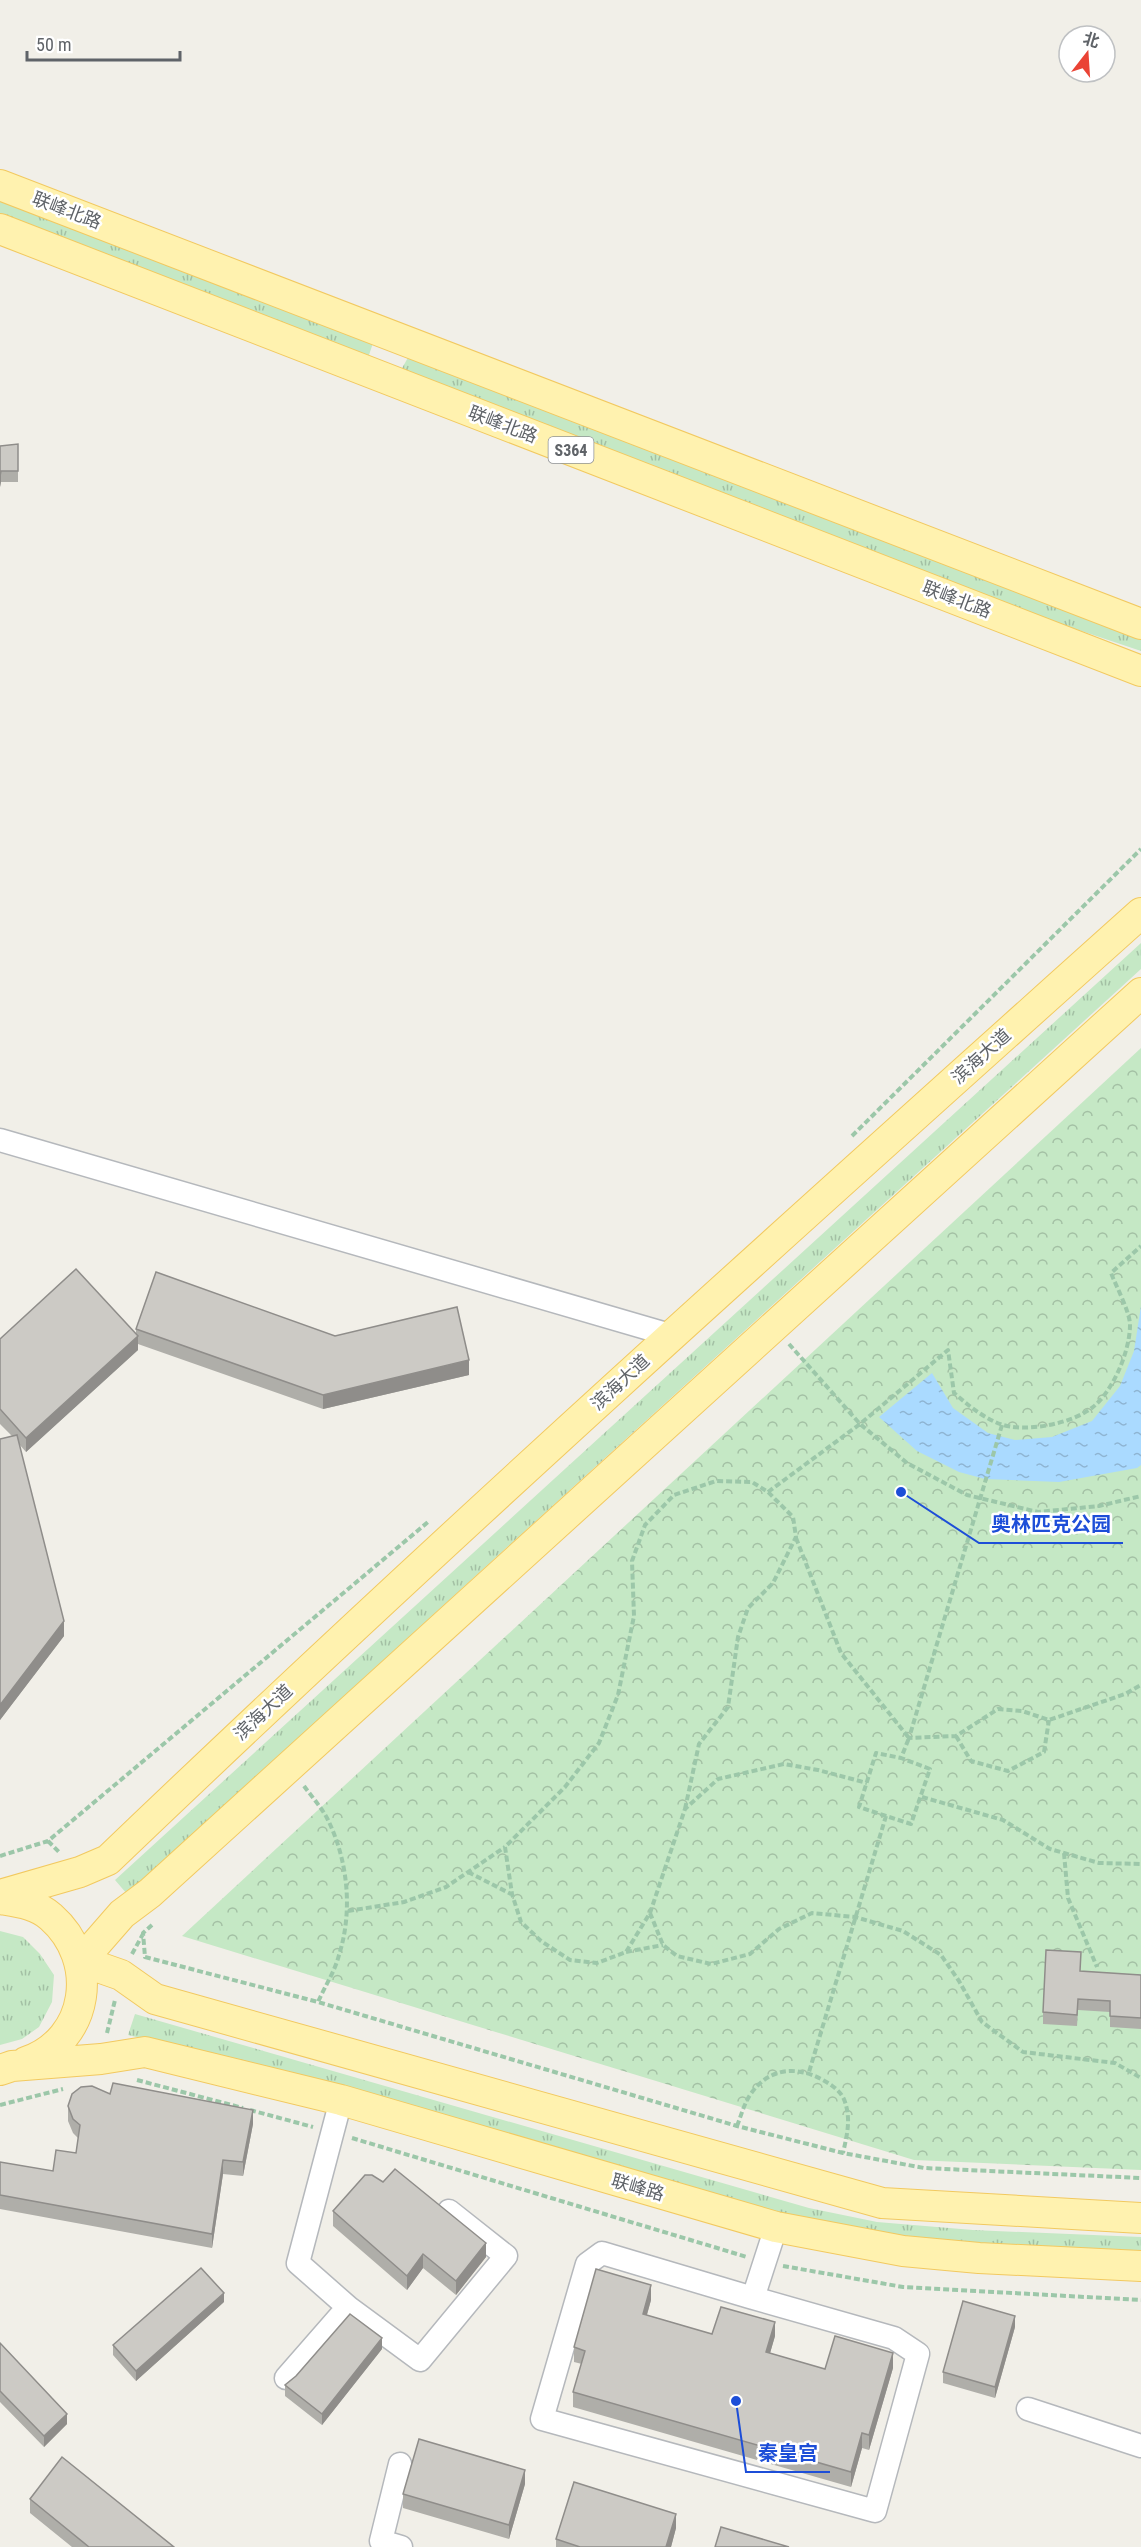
<svg xmlns="http://www.w3.org/2000/svg" width="1141" height="2547" viewBox="0 0 1141 2547" font-family="'Roboto Condensed','Noto Sans SC',sans-serif">
<style>
.grass{fill:url(#grass-tufts)}
.park{fill:url(#park-crowns)}
.water{fill:url(#water-ripples)}
.lines{fill:none;stroke-linecap:round;stroke-linejoin:round}
.minor-casing{stroke:#b5b8bc;stroke-width:25}
.major-casing{stroke:#f2c960;stroke-width:32}
.path{stroke:#9cc7a9;stroke-width:4;stroke-dasharray:6 3;stroke-linecap:butt}
.minor{stroke:#fff;stroke-width:22}
.major{stroke:#fff2af;stroke-width:30}
.wall{fill:#afaea9}
.shaded-wall{fill:#8f8d8a}
.building{fill:#cccac5;stroke:#8f8d8a;stroke-width:1.5}
.labels{text-anchor:middle;dominant-baseline:central;stroke-width:5;stroke-linejoin:round;paint-order:stroke}
.shield{fill:#fff;stroke:#8f9295;stroke-width:1.5}
.shield-label{font-size:16px;font-weight:bold;fill:#5f6368}
.street-label{font-size:18px;fill:#5f6368;stroke:#fff}
.leader{fill:none;stroke:#1d4ed8;stroke-width:2}
.callout-dot{fill:#1d4ed8;stroke:#fff;stroke-width:2}
.callout-label{font-size:20px;text-anchor:middle;font-weight:bold;fill:#1d4ed8;stroke:#fff;stroke-width:5;stroke-linejoin:round;paint-order:stroke}
</style>
<defs>
<pattern id="grass-tufts" width="24" height="20" patternUnits="userSpaceOnUse" patternTransform="scale(1.5)"><rect width="24" height="20" fill="#c5e8c5"/><path d="M3 7l-1-3M5 7V3M7 7l1-3M15 17l-1-3M17 17v-4M19 17l1-3" fill="none" stroke="#a3c0a4"/></pattern>
<pattern id="park-crowns" width="20" height="18" patternUnits="userSpaceOnUse" patternTransform="scale(1.5)"><rect width="20" height="18" fill="#c5e8c5"/><path d="M2 6a3 3 0 1 1 6 0M12 15a3 3 0 1 1 6 0" fill="none" stroke="#a3c0a4"/></pattern>
<pattern id="water-ripples" width="26" height="14" patternUnits="userSpaceOnUse" patternTransform="scale(1.5)"><rect width="26" height="14" fill="#aadaff"/><path d="M2 4q2-2 4 0t4 0M15 11q2-2 4 0t4 0" fill="none" stroke="#8eb4d2"/></pattern>
</defs>
<rect width="100%" height="100%" fill="#f1efe8"/>
<path class="grass" d="M0 199 373 343 368 358 0 216Z
M410 354 1141 639V651L1031 614 401 370Z
M1141 943V969L127 1894 115 1880Z
M0 1931 23 1937 40 1954 54 1975 52 2002 39 2027 22 2039 0 2045Z
M135 2014 809 2208 877 2222 973 2230 1141 2237V2254L972 2246 813 2223 363 2093 128 2035Z"/>
<path class="park" d="M1141 1048V2170L914 2160 182 1936Z"/>
<path class="water" d="M1141 1306V1465L1137 1468 1059 1482 985 1479 959 1472 917 1451 879 1417 932 1373 953 1408 988 1433 1015 1440 1052 1437 1092 1421 1120 1386 1134 1351Z"/>
<g class="lines">
<defs>
<path id="minor" d="M0 1140 670 1335
M753 2298 602 2253 587 2264 542 2419 875 2511 918 2354 894 2338 753 2298 776 2227
M348 2307 420 2360 506 2256 449 2211
M286 2378 348 2307 298 2263 341 2100
M1028 2409 1141 2446
M400 2464 381 2541 401 2547"/>
<path id="major" d="M0 185 1141 624
M0 229 1141 671
M1141 993 150 1893 122 1914 81 1961 121 1975 155 1999 882 2203 1141 2218
M0 1895 80 1872 108 1860C445 1537 793 1225 1141 913
M0 1899C18 1902 37 1904 51 1917 100 1960 90 2040 26 2062
M0 2070 12 2066 101 2059 145 2052 341 2100 776 2227 903 2251 979 2258 1141 2266"/>
</defs>
<use href="#minor" class="minor-casing"/>
<use href="#major" class="major-casing"/>
<path class="path" d="M852 1136 1141 849
M789 1344 860 1424 907 1463 967 1495 1038 1512 1099 1506 1141 1496
M1002 1425 909 1738 956 1736 998 1709 1022 1711 1049 1720 1125 1694 1141 1685
M768 1492 860 1424 948 1350 954 1393C968 1405 982 1417 1000 1424 1025 1433 1072 1424 1093 1407 1113 1391 1130 1351 1130 1325 1130 1312 1116 1286 1111 1273L1141 1246
M796 1538 841 1653 909 1738 901 1758 930 1769 911 1824 886 1816 809 2072
M956 1736 971 1761 1008 1771 1044 1752 1049 1720
M304 1786C312 1797 322 1808 328 1820 348 1861 353 1911 339 1955 335 1971 325 1986 318 2002
M922 1797 1003 1820 1050 1849 1099 1863 1141 1864
M685 1809 699 1744 728 1707 738 1637 748 1608 773 1583 796 1537 793 1517 768 1492 752 1482 716 1481 674 1495 645 1525 632 1561 634 1616 618 1695 599 1743 565 1787 505 1847 512 1894 521 1922 541 1941 570 1960 597 1963 626 1952 650 1913 685 1809 718 1779 784 1764 818 1770 867 1783
M886 1816 859 1807 876 1753 901 1758
M48 1841 60 1853
M1064 1853 1068 1898 1097 1967
M0 1856 48 1841 428 1522
M468 1872 511 1894
M348 1911 404 1902 446 1887 505 1847
M650 1913 663 1945 677 1956 711 1964 750 1954 779 1929 812 1913 855 1917 903 1931 941 1955 959 1981 982 2022 1023 2052 1115 2063 1141 2078
M152 1925 143 1933 145 1957 318 2002 737 2126 843 2153 924 2168 1141 2178
M626 1952 663 1945
M132 1954 143 1934
M107 2033 115 2000
M137 2080 243 2108
M0 2105 63 2089
M250 2110 313 2127
M737 2126C741 2116 744 2104 750 2095 768 2068 796 2065 823 2080 832 2085 842 2092 845 2102 851 2120 847 2135 843 2153
M352 2138 747 2257
M783 2266 903 2287 1141 2300"/>
<use href="#minor" class="minor"/>
<use href="#major" class="major"/>
</g>
<path class="wall" d="M18 444V482H1L0 487V446Z
M136 1329 335 1336 469 1375 323 1409 138 1344V1350L26 1452 19 1444 64 1636 0 1720V1439L12 1436 0 1424V1339L136 1334Z
M1081 1971 1141 1975V2029L1110 2027V2012L1078 2010 1077 2026 1043 2024V2012Z
M110 2094 253 2124 243 2176 223 2174 212 2248 0 2209V2162L53 2171 76 2153 78 2138 73 2133 68 2121V2106Z
M333 2211 486 2257 456 2295 423 2268 407 2290 333 2226Z
M651 2300 647 2315 712 2334 775 2336 770 2353 825 2369 893 2368 869 2450 862 2448 851 2487 573 2407V2392L582 2364 574 2362V2347Z
M224 2302 136 2381 113 2355V2345Z
M1015 2327 995 2398 943 2383V2372Z
M0 2343 67 2424 44 2447 0 2402Z
M382 2349 322 2425 285 2396V2385Z
M525 2484 509 2539 403 2508V2494Z
M30 2499 174 2547H72L30 2513Z
M676 2528 671 2547H556V2539Z"/>
<path class="shaded-wall" d="M1 471V482L0 487V476Z
M138 1336V1350L26 1452V1438Z
M469 1360V1375L323 1409V1395Z
M64 1621V1636L0 1720V1705Z
M253 2110V2124L243 2176V2162Z
M223 2160V2174L212 2248V2234Z
M486 2243V2257L456 2295V2281Z
M423 2254V2268L407 2290V2276Z
M651 2285V2300L643 2328V2314Z
M224 2293V2302L136 2381V2371Z
M1015 2316V2327L995 2398V2387Z
M775 2322V2336L766 2367V2352Z
M382 2338V2349L322 2425V2414Z
M893 2353V2368L869 2450V2435Z
M67 2414V2424L44 2447V2436Z
M862 2433V2448L851 2487V2472Z
M525 2470V2484L509 2539V2525Z
M676 2514V2528L671 2547H666Z"/>
<path class="building" d="M18 444V471H1L0 476V446Z
M76 1269 138 1336 26 1438 0 1409V1339Z
M156 1272 335 1336 457 1307 469 1360 323 1395 136 1329Z
M17 1435 64 1621 0 1705V1439Z
M1046 1950 1081 1952 1080 1971 1141 1975V2018L1110 2016V2001L1078 1999 1077 2015 1043 2012Z
M113 2083 253 2110 243 2162 223 2160 212 2234 0 2195V2162L53 2171 56 2150 76 2153 80 2125 73 2119 68 2106 72 2094 81 2087 92 2086 110 2094Z
M395 2169 486 2243 456 2281 423 2254 407 2276 333 2211 365 2175H372L383 2182Z
M201 2268 224 2293 136 2371 113 2345Z
M596 2269 651 2285 643 2314 712 2334 721 2307 775 2322 766 2352 825 2369 835 2336 893 2353 869 2435 862 2433 851 2472 573 2392 585 2351 574 2347Z
M963 2301 1015 2316 995 2387 943 2372Z
M350 2314 382 2338 322 2414 285 2385 296 2376Z
M0 2343 67 2414 44 2436 0 2391Z
M419 2439 525 2470 509 2525 403 2494Z
M62 2457 174 2547H89L30 2499Z
M574 2482 676 2514 666 2547H580L556 2539Z
M721 2527 789 2547H715Z"/>
<g class="labels">
<rect class="shield" x="548.5" y="437" width="45" height="26" rx="4.5"/>
<g class="shield-label">
<text x="571" y="450">S364</text>
</g>
<g class="street-label">
<text transform="translate(67 210) rotate(21)">联峰北路</text>
<text transform="translate(503 424) rotate(21)">联峰北路</text>
<text transform="translate(957 599) rotate(21)">联峰北路</text>
<text transform="translate(981 1056) rotate(-42)">滨海大道</text>
<text transform="translate(620 1382) rotate(-43)">滨海大道</text>
<text transform="translate(263 1712) rotate(-43)">滨海大道</text>
<text transform="translate(638 2187) rotate(16)">联峰路</text>
</g>
</g>
<path class="leader" d="M901 1492L979 1543H1123M736 2401L746 2472H830"/>
<g class="callout-dot">
<circle cx="901" cy="1492" r="6"/>
<circle cx="736" cy="2401" r="6"/>
</g>
<g class="callout-label">
<text x="1051" y="1531">奥林匹克公园</text>
<text x="788" y="2460">秦皇宫</text>
</g>
<g transform="translate(1087 54) rotate(17)"><circle r="28" fill="#ffffff" stroke="#bfc1c3" stroke-width="1.5"/>
<path d="M0-4.5L10 22L0 15L-10 22Z" fill="#ea4335"/>
<text y="-9" font-size="16" font-weight="bold" text-anchor="middle" fill="#5f6368">北</text>
</g>
<path d="M27 51v9h153v-9" fill="none" stroke="#5f6368" stroke-width="3"/>
<text x="36" y="51" font-size="18" fill="#5f6368" stroke="#ffffff" stroke-width="4.5" paint-order="stroke">50 m</text>
</svg>
